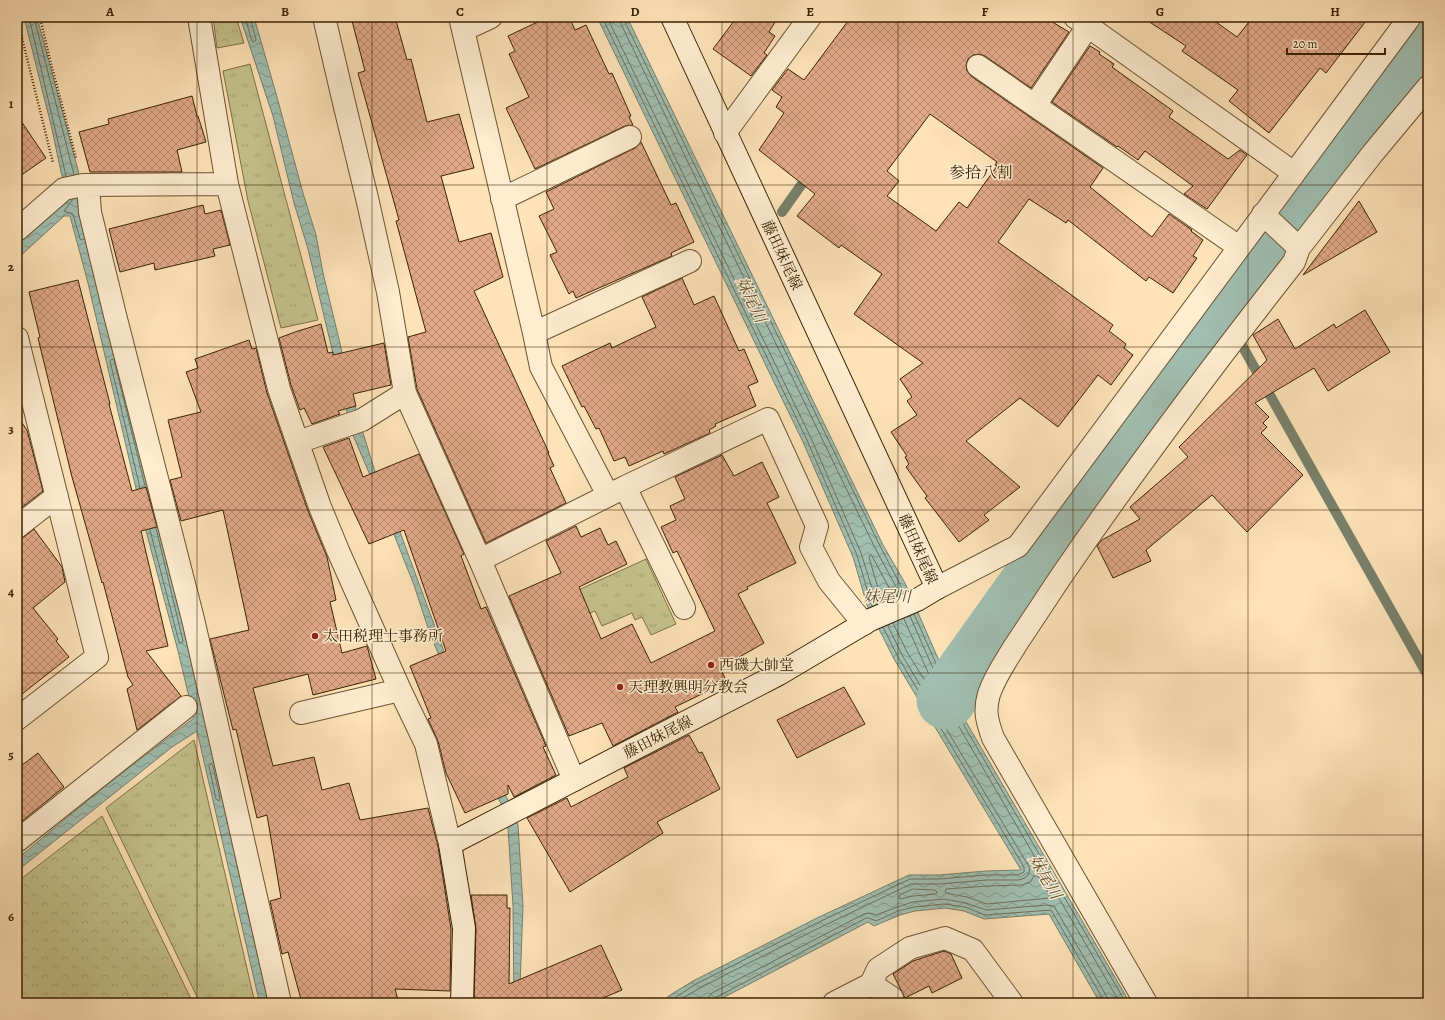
<svg xmlns="http://www.w3.org/2000/svg" width="1445" height="1020" viewBox="0 0 1445 1020" font-family="Alegreya,'Noto Serif JP',serif">
<style>
.grass{fill:url(#grass-tufts);stroke:#807247}
.forest{fill:url(#forest-crowns);stroke:#807247}
.water{fill:url(#water-waves);stroke:#78806b}
.lines{fill:none;stroke-linecap:round;stroke-linejoin:round}
.shore{stroke:#6e705a;stroke-width:1}
.stream{stroke:#78806b;stroke-width:10}
.river{stroke:#a0beb1;stroke-width:59}
.building{fill:url(#building-cross-hatch);stroke:#3b2303;fill-rule:evenodd}
.street-casing{stroke:#6c5330;stroke-width:24}
.secondary-casing{stroke:#3b2303;stroke-width:24}
.path{stroke:#3b2303;stroke-width:2.5;stroke-dasharray:1 2;stroke-linecap:butt}
.street{stroke:#feedd1;stroke-width:22}
.secondary{stroke:#feedd1;stroke-width:22}
.grid{fill:none;stroke:#3b2303;stroke-width:1;stroke-opacity:0.55}
.poi-dot{fill:#8f2418;stroke:#feedd1;stroke-width:1.5}
.labels{text-anchor:middle;dominant-baseline:central;stroke-width:3;stroke-linejoin:round;paint-order:stroke}
.street-label{font-size:15px;fill:#3b2303;stroke:#feedd1}
.poi-label{font-size:15px;fill:#3b2303;stroke:#feedd1;text-anchor:start}
.neighbourhood-label{font-size:16px;fill:#3b2303;stroke:#feedd1}
.water-label{font-size:16px;font-style:italic;fill:#595237;stroke:#feedd1}
.neatline{fill:none;stroke:#3b2303;stroke-width:1.5}
.grid-label{font-size:13px;text-anchor:middle;font-weight:bold;fill:#3b2303}
</style>
<defs>
<pattern id="grass-tufts" width="24" height="20" patternUnits="userSpaceOnUse"><rect width="24" height="20" fill="#c5c28b"/><path d="M3 7l-1-3M5 7V3M7 7l1-3M15 17l-1-3M17 17v-4M19 17l1-3" fill="none" stroke="#aaa676"/></pattern>
<pattern id="forest-crowns" width="20" height="18" patternUnits="userSpaceOnUse"><rect width="20" height="18" fill="#c5c28b"/><path d="M2 6a3 3 0 1 1 6 0M12 15a3 3 0 1 1 6 0" fill="none" stroke="#aaa676"/></pattern>
<pattern id="water-waves" width="16" height="10" patternUnits="userSpaceOnUse"><rect width="16" height="10" fill="#a0beb1"/><path d="M0 5q4-4 8 0t8 0" fill="none" stroke="#849a8e"/></pattern>
<pattern id="building-cross-hatch" width="8" height="8" patternUnits="userSpaceOnUse"><rect width="8" height="8" fill="#e2a989"/><path d="M0 0l8 8M0 8l8-8" fill="none" stroke="#b8896e"/></pattern>
</defs>
<rect width="100%" height="100%" fill="#fee3b8"/>
<filter id="stains"><feTurbulence type="fractalNoise" baseFrequency=".005" numOctaves="4"/><feColorMatrix values="0 0 0 0 .2 0 0 0 0 .09 0 0 0 0 .02 0 0 0 .5 -.17"/></filter>
<radialGradient id="worn" r=".72"><stop offset=".6" stop-color="#630" stop-opacity="0"/><stop offset="1" stop-color="#630" stop-opacity=".3"/></radialGradient>
<path class="grass" d="M250 64 318 320 281 328 248 201 223 71Z
M646 559 676 624 651 635 642 617 635 620 632 613 602 626 595 611 585 615 574 592Z
M194 740 255 1003H200L106 808Z"/>
<path class="forest" d="M213 17H236L244 43 217 48Z
M102 816 193 1003H24L17 993V882Z"/>
<path class="water" d="M24 17H37L78 170 89 244 160 525 272 1003H260L257 992 197 731 172 747 17 871V859L105 786 194 718 178 651 145 527 88 283 70 216H64L17 259V244L69 198 61 172 52 129Z
M240 17H254L277 97 303 193 316 235 323 273 356 410 376 475 400 532 457 687 490 767 509 802 518 825 523 906 520 985 514 1003 513 906 508 828 502 806 472 742 453 689 430 634 414 585 376 489 352 433 308 249 294 203 273 116Z
M597 17H627L883 545 905 583 965 720 1130 1003H1100L1049 914 984 919 964 911 945 908 915 911 900 915 874 926 868 922 713 1003H660L670 995 693 981 817 918 909 875H939L986 871 1021 870 894 659 867 605 853 557 803 442Z"/>
<g class="lines">
<path class="shore" d="M29 17 66 176
M34 17 74 175
M245 17 252 41 254 42 256 40 250 17
M602 17 807 440 857 555 872 606
M607 17 811 438 861 553 877 604
M619 17 620 22 875 548 900 594
M624 17V20L880 546 904 592
M73 199 64 211 73 214 80 239 82 240 84 239
M140 488 110 361 112 359 114 360 145 486
M150 530 179 642 182 643 183 641 156 528
M882 602 869 557 870 555 872 556 894 597
M914 614 962 722 1126 1003
M910 616 958 725 1120 1003
M893 623 907 652 932 692 935 693 936 690 904 619
M211 764 213 766 220 798 219 801 216 799 209 766Z
M1035 875 1038 876 1050 896 1049 898 987 904 967 897 946 893 945 892 946 889 987 886 1022 885 1030 882Z
M913 889 935 890 937 892 936 894 913 896 901 899 899 898 900 895Z
M667 1003 696 984 819 922 910 879H939L986 875H1018L1024 872V867L898 657 883 627
M675 1003 698 989 731 972 821 927 911 884H940L987 880H1019L1025 878 1028 875 1030 869 1028 865 902 655 888 626
M707 1003 708 998 712 993 864 914 870 913 876 915 897 907 913 902 944 899 966 903 986 910 1047 905 1054 906 1107 997 1108 1003
M712 1003V1000L715 998 866 918H869L876 921 898 911 914 907 944 904 965 907 985 915 1051 910 1103 999V1003"/>
<path class="stream" d="M782 212 809 174
M1226 317 1428 676"/>
<path class="river" d="M946 700 1078 515 1325 183 1428 48"/>
</g>
<path class="building" d="M351 17H395L407 60 411 59 427 122 459 114 474 168 441 176 459 242 491 233 503 277 474 291 549 453H548L554 466 550 468 566 503 486 543 417 389 408 337 426 332 396 221 399 220 358 73 365 71Z
M548 17H569L575 30 586 25 609 74 612 73 631 116 629 117 633 125 625 126 535 169 506 108 529 97 509 54 515 51 508 36Z
M737 17H778L769 32 775 36 764 53 767 55 751 76 713 49Z
M851 17H1044L1069 32 1031 88 985 56 979 54 973 55 968 59 966 65 967 71 971 76 1103 168 1090 187 1152 237 1169 214 1192 230 1191 231 1203 240 1193 256 1197 258 1173 293 1149 277 1146 281 1068 220 1066 223 1029 199 998 242 1113 325 1109 331 1126 344 1124 348 1133 355 1111 385 1098 375 1058 427 1020 398 966 441 1020 487 984 515 989 520 959 542 925 498 927 496 906 467 909 464 905 457 907 456 891 432 917 415 907 401 912 397 900 379 923 363 854 314 882 274 841 245 839 248 797 216 815 194 759 150 784 113 776 107 782 97 772 90 788 69 804 80ZM930 114 997 162 995 165 997 166 967 208 959 202 936 231 887 196 899 181 887 171Z
M1142 17H1209L1237 37 1253 17H1369L1326 73 1320 68 1269 133 1229 101 1238 90 1182 51 1186 46Z
M1090 46 1100 52 1099 54 1114 64 1112 67 1173 111 1169 117 1228 159 1240 150 1247 155 1207 209 1184 194 1193 186 1145 151 1138 160 1118 146 1117 147 1052 102Z
M192 96 197 116H198L206 142 177 150 182 172H90L79 132 109 124 108 119Z
M17 115 46 158 17 178Z
M641 142 671 205 676 203 694 242 671 253 672 256 576 298 573 291 569 294 550 255 557 252 539 216 554 209 546 192 635 148Z
M1359 201 1377 232 1303 275Z
M203 205 205 214 221 210 230 245 213 249 215 256 155 270 154 263 120 272 109 229Z
M682 278 694 305 714 296 739 351 744 349 758 382 748 386 756 406 715 424 716 426 709 430 710 433 664 454 663 451 629 466 625 457 614 461 599 428 596 429 584 406 582 407 562 366 610 343 612 348 656 327 642 297Z
M78 280 110 404H109L132 491 146 487 157 527 141 531 168 646 146 651 181 696 137 730 127 689 133 685 128 677 103 582 102 583 72 477 38 338 40 337 29 292Z
M1365 310 1390 352 1328 391 1314 368 1255 403 1269 417 1263 423 1267 427 1261 433 1303 475 1247 532 1212 495 1146 550 1151 561 1113 578 1097 546 1102 540 1140 519 1130 507 1188 457 1179 447 1267 360 1253 335 1278 319 1295 349 1334 324 1336 328Z
M321 324 328 353 333 352V355L384 343 391 385 353 394 356 406 338 411 340 414 312 424 304 408 300 410 291 385 279 338 295 332Z
M249 340 252 349 256 348 267 393 308 511 327 557 336 600 330 602 342 653 367 646 376 679 313 695 308 674 253 688 273 766 314 757 322 790 349 783 360 820 428 808 438 846 451 929 450 991 395 989 399 1003H302L288 952 282 954 270 901 281 898 267 815 257 818 236 729 233 730 210 639 249 630 223 510 181 521 170 480 182 477 168 420 201 412 186 372 198 368 195 359Z
M17 416 27 430 43 491 17 511Z
M349 438 363 477 419 454 464 554 461 556 481 609 486 607 546 746 543 747 556 775 514 797 508 785V794L465 813 446 773 438 741 428 719 431 718 410 666 446 651 404 530 369 544 323 447Z
M722 455 734 476 762 462 779 497 767 503 796 563 747 587 748 589 738 594 764 643 720 668 725 678 706 687 708 691 675 707 678 712 613 746 602 723 569 736 509 596 561 573 546 541 576 526 581 537 600 528 608 545 616 541 627 564 579 587 601 639 632 624 651 663 715 631 677 551 673 553 661 527 676 520 670 506 685 499 675 477Z
M34 529 62 567 65 582 33 608 58 639 56 641 69 657 17 698V539L24 537Z
M844 687 865 724 797 758 777 720Z
M689 735 699 753 702 752 720 789 657 822 663 833 570 892 527 818 567 798 571 807 628 777 624 768Z
M38 753 64 787 17 825V769Z
M471 895H507V908H510L509 984 601 945 622 990 591 1003H474L476 928Z
M944 951 951 954 962 978 932 993 929 986 905 998 893 974 913 961Z"/>
<g class="lines">
<defs>
<path id="street" d="M199 17 227 184 279 389 320 507 339 553 400 690 426 744 450 844
M324 17 345 107 367 198 388 292 405 393 480 560 625 487 768 419 817 526 811 547 829 581 864 624
M460 17 534 333 541 367 608 495
M1075 17 1294 173
M463 30 491 17
M978 66 1239 247
M1035 105 1088 26
M725 133 810 17
M88 186 90 212 115 315 193 619 280 1003
M502 199 630 137
M1263 214 1299 248
M17 230 64 189 83 185 227 184
M534 333 690 261
M17 338 97 657 17 719
M298 442 362 420 405 393
M625 487 684 608
M17 527 57 496
M480 560 574 780
M937 588 1018 546 1410 17
M301 713 400 690
M17 841 186 707
M871 984 878 969 910 948 945 938 973 950 1012 1003
M834 1003 871 984 892 998 893 1003
M1146 1003 993 738C987 721 984 711 989 694 995 676 1006 661 1015 646 1030 623 1045 601 1060 578 1134 470 1213 365 1294 262L1299 248 1373 153 1428 87"/>
<path id="secondary" d="M462 1003 464 928 450 844 779 674 870 620 917 600 937 588 672 17"/>
</defs>
<use href="#street" class="street-casing"/>
<use href="#secondary" class="secondary-casing"/>
<path class="path" d="M40 17 49 56 76 158
M17 18 53 163"/>
<use href="#street" class="street"/>
<use href="#secondary" class="secondary"/>
</g>
<path class="grid" d="M197 17V1003M372 17V1003M547 17V1003M722 17V1003M898 17V1003M1073 17V1003M1248 17V1003M17 185H1428M17 347H1428M17 510H1428M17 673H1428M17 835H1428"/>
<g class="poi-dot">
<circle cx="315" cy="636" r="4"/>
<circle cx="711" cy="665" r="4"/>
<circle cx="620" cy="687" r="4"/>
</g>
<g class="labels">
<g class="street-label">
<text transform="translate(782 255) rotate(65)">藤田妹尾線</text>
<text transform="translate(918 549) rotate(66)">藤田妹尾線</text>
<text transform="translate(658 737) rotate(-27)">藤田妹尾線</text>
</g>
<g class="poi-label">
<text x="323" y="636">太田税理士事務所</text>
<text x="719" y="665">西磯大帥堂</text>
<text x="628" y="687">天理教興明分教会</text>
</g>
<g class="neighbourhood-label">
<text x="981" y="173">参拾八割</text>
</g>
<g class="water-label">
<text transform="translate(751 300) rotate(64)">妹尾川</text>
<text x="887" y="597">妹尾川</text>
<text transform="translate(1045 877) rotate(60)">妹尾川</text>
</g>
</g>
<rect width="1445" height="1020" fill="none" stroke="#fee3b8" stroke-width="44"/>
<path d="M1287 48v6h98v-6" fill="none" stroke="#3b2303" stroke-width="2"/>
<text x="1293" y="48" font-size="12" fill="#3b2303" stroke="#feedd1" stroke-width="3" paint-order="stroke">20 m</text>
<rect x="22" y="22" width="1401" height="976" class="neatline"/>
<g class="grid-label">
<text x="110" y="16">A</text>
<text x="285" y="16">B</text>
<text x="460" y="16">C</text>
<text x="635" y="16">D</text>
<text x="810" y="16">E</text>
<text x="985" y="16">F</text>
<text x="1160" y="16">G</text>
<text x="1335" y="16">H</text>
<text x="11" y="108">1</text>
<text x="11" y="271">2</text>
<text x="11" y="433">3</text>
<text x="11" y="596">4</text>
<text x="11" y="759">5</text>
<text x="11" y="921">6</text>
</g>
<rect width="100%" height="100%" filter="url(#stains)"/>
<rect width="100%" height="100%" fill="url(#worn)"/>
</svg>
